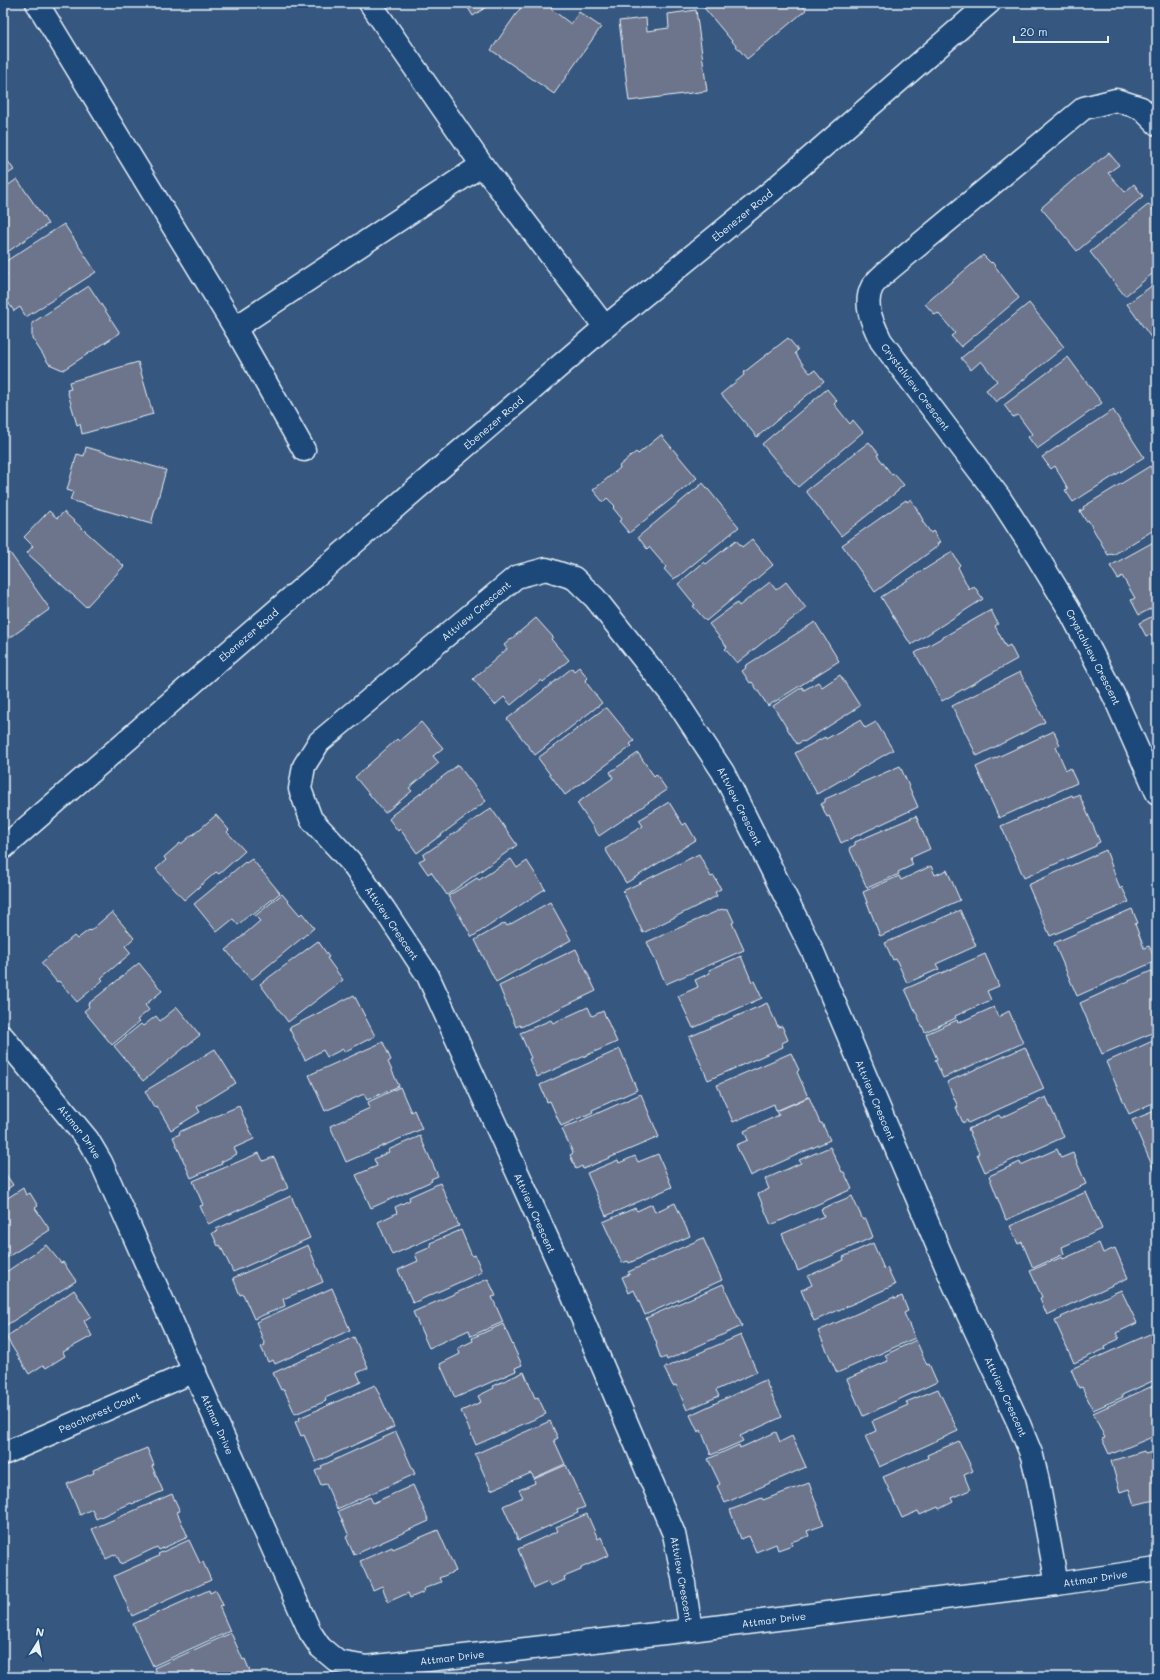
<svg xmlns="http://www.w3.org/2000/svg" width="1160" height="1680" viewBox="0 0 1160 1680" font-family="Mali,sans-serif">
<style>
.building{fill:#6c748c;stroke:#e8f1f8}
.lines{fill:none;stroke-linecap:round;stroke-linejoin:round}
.minor-casing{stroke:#e8f1f8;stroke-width:25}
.tertiary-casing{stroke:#e8f1f8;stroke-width:25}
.secondary-casing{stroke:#e8f1f8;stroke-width:25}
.minor{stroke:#1f4a7a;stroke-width:22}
.tertiary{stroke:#1f4a7a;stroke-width:22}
.secondary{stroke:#1f4a7a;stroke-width:22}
.labels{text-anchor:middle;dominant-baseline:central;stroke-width:4;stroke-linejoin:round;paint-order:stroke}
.street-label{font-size:10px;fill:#e8f1f8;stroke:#1f4a7a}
</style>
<rect width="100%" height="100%" fill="#36577f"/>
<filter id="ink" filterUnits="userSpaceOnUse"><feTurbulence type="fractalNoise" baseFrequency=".025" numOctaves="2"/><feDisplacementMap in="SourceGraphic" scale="8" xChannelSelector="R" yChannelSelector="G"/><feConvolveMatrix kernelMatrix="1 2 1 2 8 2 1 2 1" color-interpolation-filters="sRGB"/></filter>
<g filter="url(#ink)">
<path class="building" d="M465 3H492L473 16Z
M524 3H555L551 9 571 24 579 12 601 27 554 94 491 50Z
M700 3H800L806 10 747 59Z
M696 10 707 91 629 101 619 21 646 18 647 31 669 28 668 14Z
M1109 153 1119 165 1108 173 1125 192 1134 184 1143 196 1077 251 1041 208 1073 180Z
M3 154 14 170 3 177Z
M17 179 48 224 3 255V189Z
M1149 204 1157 215 1155 219 1157 221V270L1125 296 1090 252Z
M64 224 96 272 26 317 20 307 14 311 3 295V277L7 274 3 268V263Z
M983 255 991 263 992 262 1019 298 961 347 951 336 955 333 938 313 935 315 925 304Z
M1157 282V346L1127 304Z
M89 286 120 333 63 370 49 364 32 338V323Z
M1029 303 1064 347 996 402 986 390 997 381 981 361 971 370 961 358Z
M788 338 798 350 795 353 804 366 810 373 815 370 824 381 757 437 721 394 744 375 743 373Z
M1068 357 1102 403 1037 449 1028 437 1032 434 1018 415 1013 417 1004 405Z
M138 362 153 414 82 434 80 424 77 425 67 390 71 389 69 382Z
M827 389 837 401 834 404 850 424 853 420 863 432 798 487 762 444Z
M1113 410 1144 457 1073 502 1065 490 1068 489 1055 466 1051 469 1042 457Z
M661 435 697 478 629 533 619 521 622 519 613 508 615 506 607 498 603 502 593 490 620 468 619 466 636 452 638 454Z
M869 442 879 454 877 455 892 475 894 474 904 485 898 490V491L841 536 806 491Z
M86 447 166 470 151 524 70 500 73 492 67 490 77 454 84 456Z
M1150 466 1157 478V528L1113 555 1112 554 1108 555 1088 520 1086 521 1080 511 1084 509 1083 507Z
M703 483 739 527 679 576 673 579 664 569 666 567 649 547 647 549 638 537Z
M911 499 923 520 922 521 931 533 933 531 940 542 937 544 938 546 875 592 842 545 906 500 907 502Z
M49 511 57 518 64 512 124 566 86 607 27 553 33 546 24 537Z
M752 539 773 565 706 621 693 606 695 605 678 584 704 562 706 564 736 540 742 547Z
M1157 540V605L1139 615 1131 600 1135 598 1122 576 1118 579 1110 566Z
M952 552 960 565 958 567 969 589 974 586 983 599 911 645 881 597Z
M10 553 50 609 4 642 3 640V554Z
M770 582 776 590 786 582 806 608 737 663 725 649 727 647 709 624 737 603 739 606Z
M991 610 998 624 995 626 1006 647 1010 645 1017 659 942 701 915 653Z
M1157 614V649L1151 634 1146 636 1139 623Z
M536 618 553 637 551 639 569 660 543 682 541 680 511 705 504 697 495 705 473 679 507 649 504 645Z
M815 622 839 661 768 706 752 682 750 683 742 671 746 668 745 666Z
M579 667 588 678 585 681 602 703 535 755 507 719 572 668 574 671Z
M1020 672 1045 722 977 756 952 706Z
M840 675 860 706 804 742 803 741 797 744 773 706 802 687 804 690 818 682 822 687Z
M605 708H607L634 741 630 744 632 746 565 795 538 758Z
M860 720 865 728 876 722 893 750 817 794 795 753 825 737 826 739Z
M421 722 443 748 433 756 439 763 409 788 412 791 385 813 355 777 397 739 399 741Z
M1054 731 1060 745 1056 747 1062 761 1066 770 1070 768 1077 783 999 818 976 767Z
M638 753 654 776 656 774 667 790 599 836 577 803 613 778 610 772Z
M458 765 486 801 417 853 400 829 398 831 389 819 393 815H392Z
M900 766 918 807 841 843 829 816 827 817 821 804 825 802V799Z
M1079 794 1100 842 1096 844V846L1024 878 1001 826 1053 803 1072 795 1073 797Z
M669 802 683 825 686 823 696 840 626 883 605 849 643 826 639 820Z
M491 808 517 845 447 895 431 872 428 874 419 861 425 858 423 855Z
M216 815 229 830 227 832 245 851 219 874 216 872 184 900 156 869 166 860 164 857 180 843 181 844 193 834V835Z
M916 816 930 849 910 858 913 865 898 872 899 874 867 888 849 848 855 845V842Z
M1106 850 1120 889 1122 887 1129 902 1050 936 1028 885Z
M699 854 711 877 714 876 721 889 715 892 717 896 643 933 623 891Z
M252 859 280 893 253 915 251 913 238 925 233 919 217 932 194 904 245 862 246 863Z
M511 859 517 868 527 861 545 889 472 937 448 896 477 878 479 880Z
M931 866 935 875 947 870 960 900 880 936 863 892 899 876 901 880Z
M282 894 300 915 302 913 314 928 251 980 226 950 260 921 255 916Z
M550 902 571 940 496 982 475 940 505 923 507 926Z
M722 909 723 910 728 909 734 922 732 923 744 950 666 984 647 942Z
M1132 909 1138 923 1135 924 1144 948 1149 946 1156 961 1077 996 1054 943Z
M960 910 976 946 936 964 939 969 907 983 896 959 893 960 885 943Z
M112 912 134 938 125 946 131 953 101 978 103 980 77 1002 59 981 57 982 41 963 74 936 77 939 89 930 90 931Z
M318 941 329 957 327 958 343 980 288 1022 260 984Z
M576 949 596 991 521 1027 520 1025 516 1027 499 986Z
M985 954 999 986 987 991 991 1000 955 1016 956 1018 925 1032 905 989Z
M741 956 752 982 754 981 762 998 693 1028 678 996 698 987 695 980 710 973 709 970Z
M139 963 162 991 145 1005 149 1010 137 1020 139 1022 112 1045 84 1011 89 1007 88 1004Z
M1151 971 1152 973 1157 972V1031L1102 1054 1080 1003Z
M354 995 375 1036 344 1052 343 1049 327 1057 323 1050 305 1060 289 1028Z
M767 1003 778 1027 782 1026 788 1040 782 1043 783 1047 708 1080 689 1037Z
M177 1007 200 1035 143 1081 114 1046 141 1024 143 1026 156 1016 160 1021Z
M588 1007 592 1016 603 1011 617 1042 537 1077 529 1059 531 1058 520 1033 551 1020 553 1023Z
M994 1007 998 1017 1009 1011 1023 1043 943 1078 935 1060 937 1059 926 1034 957 1020 958 1023Z
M1157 1039V1101L1129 1114 1106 1062Z
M383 1042 391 1060 388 1062 399 1086 367 1100 364 1094 325 1111 309 1075Z
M1025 1047 1044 1089 968 1123 967 1120 963 1123 956 1107H958L947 1082Z
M215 1049 236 1083 197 1107 200 1112 171 1130 157 1106 154 1107 145 1091Z
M620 1049 637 1090 592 1110 593 1112 561 1126 550 1101 547 1102 540 1085Z
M791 1053 799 1070 797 1072 808 1097 776 1111 774 1104 733 1122 717 1085Z
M400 1087 411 1112 414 1110 422 1129 346 1162 330 1126 370 1108 368 1102Z
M641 1094 659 1137 583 1169 582 1166 576 1169 570 1155 573 1153 562 1129Z
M809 1097 820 1123H822L830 1140 750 1176 736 1145 748 1140 744 1131 779 1115 777 1111Z
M1046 1097 1064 1137 985 1172 977 1154 979 1153 968 1129 999 1115 1001 1118Z
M239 1106 254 1139 234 1148 237 1154 221 1162 222 1164 191 1178 173 1137 180 1134 179 1132Z
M1157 1110V1171L1155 1172 1132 1120Z
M420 1136 438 1176 431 1179 432 1181 371 1208 356 1175 377 1166 374 1159 389 1152 388 1150Z
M830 1147 842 1172H844L852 1189 771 1225 758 1194 769 1189 765 1179 801 1163 799 1160Z
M1057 1149 1061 1158 1073 1153 1086 1184 1006 1220 989 1176 1020 1162 1021 1165Z
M259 1153 263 1161 274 1157 288 1188 208 1224 200 1206 203 1205 193 1181Z
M658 1154 672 1187 606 1216 587 1173 618 1160 619 1163 635 1156 638 1162Z
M3 1170 13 1185 3 1192Z
M440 1183 459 1226 392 1255 378 1222 397 1213 395 1207 410 1200 409 1197Z
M23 1188 26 1195 30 1193 38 1206 35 1208 50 1230 3 1260V1201Z
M1086 1192 1102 1229 1062 1247 1064 1254 1033 1268 1022 1242 1018 1244 1010 1226Z
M291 1196 310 1238 233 1272 220 1245 218 1246 212 1233 217 1231 216 1229Z
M852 1196 863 1220 866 1219 873 1237 798 1271 782 1234 824 1216 821 1209Z
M675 1203 690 1236 629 1263 628 1261 622 1263 603 1222 635 1208 637 1211 652 1204 655 1212Z
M461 1230 472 1256 475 1255 482 1272 413 1303 398 1270 418 1261 415 1254 431 1247 430 1243Z
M703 1238 722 1280 645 1315 634 1290 629 1293 622 1277 630 1274 628 1272Z
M873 1243 884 1269 887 1268 895 1285 814 1321 801 1290 812 1285 808 1276 844 1260 843 1257Z
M1099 1243 1103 1253 1115 1248 1128 1278 1047 1315 1040 1298 1042 1297 1030 1271 1062 1257 1063 1259Z
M46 1245 61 1263 63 1262 76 1281 5 1326 3 1323V1274Z
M308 1245 323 1282 283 1299 285 1306 254 1319 243 1294 240 1295 233 1278Z
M488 1279 496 1296 492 1297 503 1322 471 1336 469 1330 429 1348 413 1312Z
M723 1284 742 1326 667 1360 666 1357 661 1359 656 1345 657 1344 646 1318Z
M332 1288 350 1330 275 1364 273 1360 268 1362 261 1347 265 1345 256 1322Z
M74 1290 91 1316 84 1321 92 1336 63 1352 65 1356 46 1368 43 1365 29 1374 6 1337Z
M1121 1290 1137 1323 1116 1333 1119 1339 1104 1346 1105 1349 1074 1363 1055 1321 1062 1318 1061 1317Z
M902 1296 908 1311 904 1313 915 1338 837 1373 818 1331 894 1297 895 1299Z
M503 1324 522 1365 515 1368 516 1371 455 1398 440 1364 460 1354 458 1348 473 1341 472 1338Z
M1152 1333 1157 1345V1368L1154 1370 1157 1379 1122 1395 1123 1397 1093 1410 1082 1387 1079 1388 1071 1369Z
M741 1335 757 1372 716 1390 719 1396 687 1410 676 1385 673 1386 664 1368Z
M354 1337 368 1368 357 1373 361 1382 325 1398 326 1401 295 1414 284 1389 281 1390 273 1373Z
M916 1340 927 1365 929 1364 937 1382 863 1416 847 1379 888 1361 885 1355Z
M524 1372 535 1398 538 1397 546 1414 476 1445 461 1411 481 1402 478 1396 494 1388 493 1386Z
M765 1380 782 1417 740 1436 743 1441 711 1455 701 1430 698 1432 690 1415Z
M1157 1384V1435L1114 1453 1113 1452 1109 1454 1102 1439 1105 1438 1093 1413Z
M375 1385 394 1427 316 1462 304 1435 301 1436 295 1422 300 1420 299 1418Z
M938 1389 958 1431 879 1467 865 1436 876 1431 872 1421 908 1405 906 1402Z
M550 1421 558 1438 554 1440 565 1464 534 1478 531 1473 491 1490 475 1454Z
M396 1432 415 1474 337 1509 326 1484 321 1485 315 1471 322 1468 321 1466Z
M776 1432 780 1442 792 1436 806 1467 725 1503 717 1486 720 1484 708 1459 739 1445 740 1448Z
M959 1441 973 1471 964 1475 970 1490 951 1498 953 1502 939 1509 938 1507 920 1515 918 1511 902 1518 883 1477 928 1458 927 1455Z
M147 1448 154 1465 152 1466 163 1491 132 1504 131 1503 96 1519 92 1509 80 1515 67 1484 94 1473 93 1470Z
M1144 1451 1145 1454 1157 1451V1504L1154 1500 1134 1505 1129 1489 1120 1492 1111 1461Z
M566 1465 585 1507 577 1510 578 1513 518 1540 503 1506 523 1497 519 1490 535 1483 534 1479Z
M809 1483 824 1525 807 1531 809 1536 791 1542 792 1545 778 1550 776 1544 756 1552 749 1536 741 1539 730 1510 762 1498 763 1500Z
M413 1485 429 1521 354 1555 346 1537 349 1536 338 1511 370 1497 373 1503Z
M172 1494 180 1511 177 1512 188 1537 159 1550 157 1547 121 1564 116 1554 106 1559 92 1529Z
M587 1514 598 1539 601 1537 609 1555 581 1568V1570L564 1577 565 1580 550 1586 548 1582 534 1588 518 1549 558 1531 556 1527Z
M438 1530 456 1571 439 1578 441 1582 423 1589 424 1592 410 1598 408 1593 388 1602 382 1586 373 1590 360 1561 392 1547 393 1549Z
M189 1540 200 1563 203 1562 211 1580 132 1616 114 1576 159 1556 158 1554Z
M209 1590 210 1593 216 1590 223 1605 219 1606 230 1631 153 1666 133 1624Z
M231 1633 243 1660 245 1659 251 1674 247 1676V1677H158L154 1668Z"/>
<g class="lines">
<defs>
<g id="minor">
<path d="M37 3 235 328 304 450"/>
<path d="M370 3 482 165 605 327"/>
<path id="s1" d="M1157 124 1141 108 1116 100 1084 108 885 273C881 277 875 282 872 287 863 305 873 324 881 341L999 497 1032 548 1069 609 1114 696 1157 793"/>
<path d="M235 328 482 165"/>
<path id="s2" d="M3 1454 195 1371"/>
<path id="s3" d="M691 1630 683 1577 674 1534 563 1273 428 976 384 909 350 861 311 819 300 789 304 766 319 742 516 577 546 569 574 578 595 598 675 699 723 772 813 952 951 1278 1019 1424 1032 1456 1038 1481 1057 1584"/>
</g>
<g id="tertiary">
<path id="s4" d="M3 1037 88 1140 101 1162 310 1632 320 1647 338 1662 367 1667 691 1630 1057 1584 1157 1569"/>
</g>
<g id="secondary">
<path id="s5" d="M3 848 437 471 605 327 773 190 989 3"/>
</g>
</defs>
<use href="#minor" class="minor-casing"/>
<use href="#tertiary" class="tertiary-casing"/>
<use href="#secondary" class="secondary-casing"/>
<use href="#minor" class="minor"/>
<use href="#tertiary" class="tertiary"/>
<use href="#secondary" class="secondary"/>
</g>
</g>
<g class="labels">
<g class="street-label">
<text stroke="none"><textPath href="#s5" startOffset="973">Ebenezer Road</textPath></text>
<text stroke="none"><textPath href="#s1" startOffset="474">Crystalview Crescent</textPath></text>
<text stroke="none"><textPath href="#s5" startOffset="649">Ebenezer Road</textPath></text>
<text stroke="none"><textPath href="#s3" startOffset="1192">Attview Crescent</textPath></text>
<text stroke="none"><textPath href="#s5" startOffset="325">Ebenezer Road</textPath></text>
<text stroke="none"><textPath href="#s1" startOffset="798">Crystalview Crescent</textPath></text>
<text stroke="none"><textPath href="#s3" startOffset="1588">Attview Crescent</textPath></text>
<text transform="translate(392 923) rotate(56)">Attview Crescent</text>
<text stroke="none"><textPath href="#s3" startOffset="1912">Attview Crescent</textPath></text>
<text stroke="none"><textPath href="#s4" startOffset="122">Attmar Drive</textPath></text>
<text transform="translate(535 1213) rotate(66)">Attview Crescent</text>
<text stroke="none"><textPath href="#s3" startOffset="2236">Attview Crescent</textPath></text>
<text stroke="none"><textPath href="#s2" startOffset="105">Peachcrest Court</textPath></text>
<text stroke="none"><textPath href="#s4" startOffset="446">Attmar Drive</textPath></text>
<text transform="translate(682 1579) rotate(80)">Attview Crescent</text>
<text stroke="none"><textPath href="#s4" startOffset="1478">Attmar Drive</textPath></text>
<text stroke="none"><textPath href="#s4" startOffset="1154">Attmar Drive</textPath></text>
<text stroke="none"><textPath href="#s4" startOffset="830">Attmar Drive</textPath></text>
</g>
</g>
<rect width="1160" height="1680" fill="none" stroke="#1f4a7a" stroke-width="16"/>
<rect x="8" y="8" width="1144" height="1664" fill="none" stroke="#e8f1f8" stroke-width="1.5" filter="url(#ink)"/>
<g transform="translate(38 1642) rotate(11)" stroke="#1f4a7a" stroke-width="3" paint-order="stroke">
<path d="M0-3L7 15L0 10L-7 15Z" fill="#e8f1f8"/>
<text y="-6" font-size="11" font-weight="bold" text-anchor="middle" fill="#e8f1f8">N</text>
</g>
<path d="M1014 36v6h94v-6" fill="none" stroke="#e8f1f8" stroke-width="2"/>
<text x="1020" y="36" font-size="12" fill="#e8f1f8" stroke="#1f4a7a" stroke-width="3" paint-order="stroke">20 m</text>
</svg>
